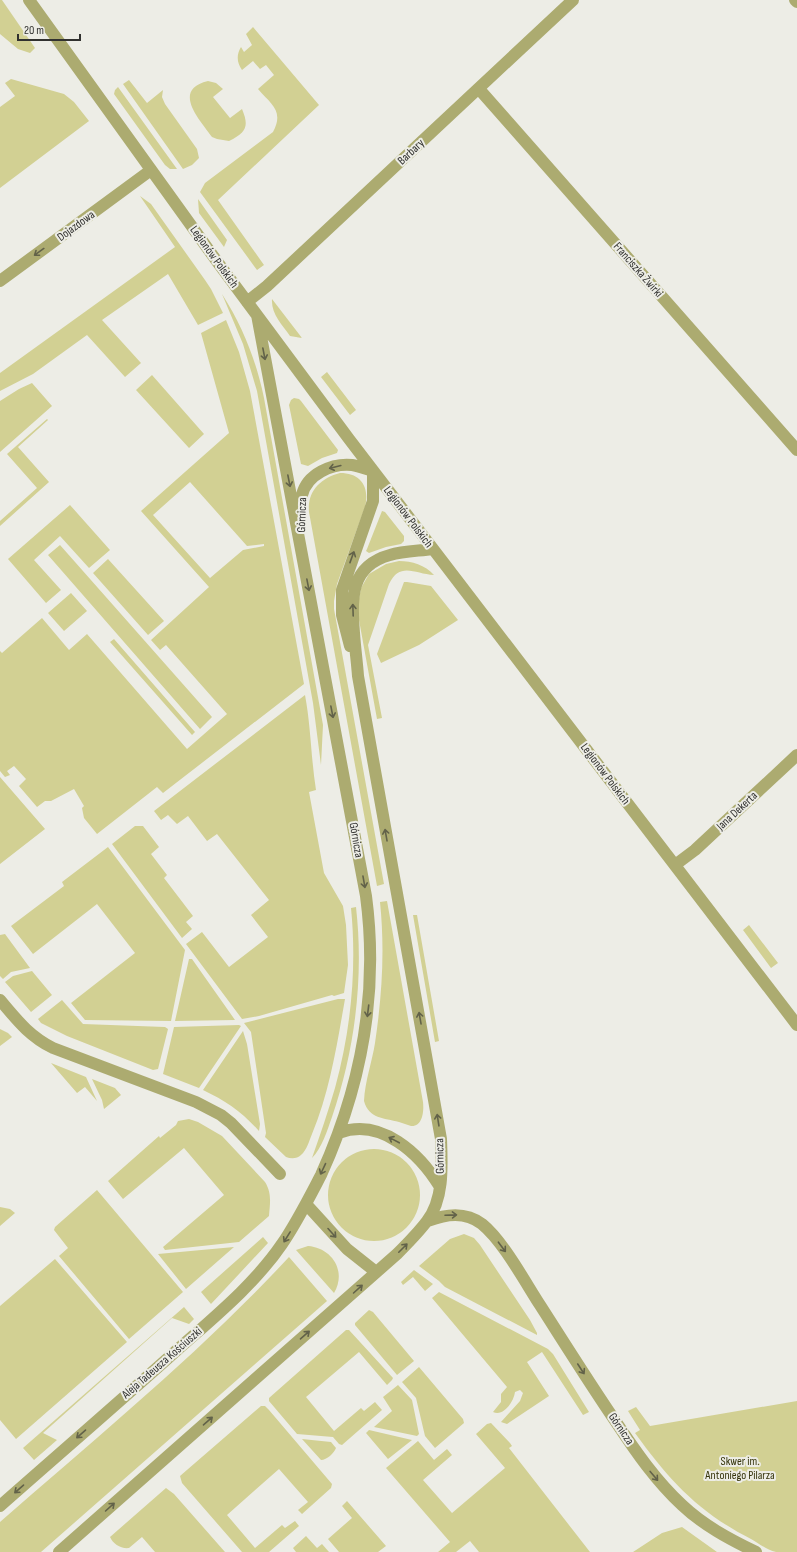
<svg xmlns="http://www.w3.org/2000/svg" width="797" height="1552" viewBox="0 0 797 1552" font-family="'Sofia Sans Condensed',sans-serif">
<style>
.green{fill:#d2d093;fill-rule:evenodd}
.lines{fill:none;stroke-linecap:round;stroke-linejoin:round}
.minor{stroke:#acab70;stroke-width:12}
.oneway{stroke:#626249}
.labels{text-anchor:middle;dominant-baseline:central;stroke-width:4;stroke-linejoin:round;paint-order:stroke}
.street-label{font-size:12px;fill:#31312f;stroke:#edede6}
.park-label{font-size:12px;fill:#36350c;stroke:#edede6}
</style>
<rect width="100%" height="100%" fill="#edede6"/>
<path class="green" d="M0 0H2L35 48 30 53 18 49 0 34Z
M253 27 319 105 218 200 264 265 257 270 200 192 205 183 273 132C284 111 272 105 258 89L274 75 266 65 260 69 253 61 242 70C237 63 236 55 241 47L244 52 252 45 246 34Z
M11 79 64 94 74 102 89 121 0 188V107L15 96 5 83Z
M129 80 147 103 163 90 162 97 165 104 197 149 199 158 192 165 183 169 123 84Z
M208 81 216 83 223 89 213 97 230 118 242 109C249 126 247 132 229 141L217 139 212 137C200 120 171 90 208 81Z
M118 87 177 169H170L165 165 114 94 115 90Z
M140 196 151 204 205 280 211 289 223 313 198 325 168 274 102 320 141 363 125 377 87 335 33 374 0 391V373L175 247Z
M198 199 227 240 224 247 199 213Z
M222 294C243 327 256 360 264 398L323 725 321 765 313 703 257 391 243 344Z
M272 299 302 338 290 336C282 324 271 314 272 299Z
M226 320 239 352 250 391 304 684 163 793 157 787 97 834 84 818 82 808 84 806 74 789 51 801H45L37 807 19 786 26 779 14 766 7 771 10 775 5 777 0 771V651L2 653 42 618 69 650 87 634 187 749 227 714 166 645 160 650 151 640 209 587 141 511 229 433 201 333ZM190 482 247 546 264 544V546L243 550 210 578 153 515Z
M327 372 356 410 350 415 321 377Z
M152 375 204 434 189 448 136 390Z
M32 383 52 406 0 452V401L19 389Z
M294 398 299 399 301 401 338 450 337 453 322 458 308 466 301 464 289 405 291 400Z
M47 419 48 420 18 447 49 482 0 526V521L37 488 7 454Z
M340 473C361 473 370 487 365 507L337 584 334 601V609L384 884 377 886 309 512C307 491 321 478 340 473Z
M70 505 110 550 89 568 60 536 34 560 61 590 46 603 8 559Z
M382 511 385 512 404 536V541L401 544 386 547 369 553 366 551 367 549Z
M60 545 212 717 200 729 48 555Z
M108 559 164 621 148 635 93 573Z
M399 561C412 561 425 565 434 575 415 574 400 561 389 584L368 645 382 718 377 719 357 609 361 588 369 574 386 564Z
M404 582H407L431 586 458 620 419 645 381 663 377 654Z
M71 593 87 611 64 631 48 613Z
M114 639 195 732 192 735 110 642Z
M305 695C311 727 311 759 316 790L309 792 324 873 343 906 346 925 348 965 344 993 334 996 332 995 259 1016 242 1019 186 944 202 932 229 967 268 937 251 915 269 900 217 834 207 841 188 816 177 824 168 815 161 820 154 811Z
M0 777 45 829 0 864Z
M135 826H143L159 847 151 854 167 875 164 878 193 916 186 922 192 929 182 938 112 844Z
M108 847 185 950 171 1021 85 1020 71 1003 135 953 97 904 33 954 11 926 64 886 62 882Z
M387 901 423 1102C424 1110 423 1127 411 1126 407 1125 403 1123 399 1122 384 1118 369 1119 364 1101 365 1081 372 1062 375 1043 382 996 385 950 380 902Z
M356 907C364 977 355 1050 332 1117 327 1131 322 1148 312 1158 320 1135 328 1112 335 1088 351 1030 357 968 351 908Z
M413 915H417L439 1041 435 1042Z
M749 925 778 963 771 968 743 930Z
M5 934 30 968 11 972 3 979 0 976V935Z
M189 959H192L235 1020 175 1021Z
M32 971 52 995 31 1012 5 982 13 976Z
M338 999H345C337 1044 330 1091 312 1134 309 1141 307 1150 301 1155 297 1159 291 1159 286 1157L265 1137 266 1133 251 1032 244 1023Z
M62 1000 83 1024 165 1027 168 1029 158 1069 153 1070 67 1036 41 1023 38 1019Z
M239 1025 241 1026 199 1088 163 1074 174 1027Z
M0 1029 8 1033 12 1037 0 1046Z
M243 1031 247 1044 260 1124 259 1131C242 1112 226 1101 203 1090Z
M51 1063 86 1077 97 1101 85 1087 77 1093Z
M92 1079 115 1088 121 1095 104 1109 102 1100Z
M189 1119 198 1122 222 1136 265 1182C272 1193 270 1203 269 1216L239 1242 165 1250 163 1247 224 1195 184 1148 123 1199 108 1181 159 1136 160 1138 176 1125 178 1121Z
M328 1195a46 46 0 1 1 92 0a46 46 0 1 1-92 0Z
M97 1190 183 1292 129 1339 59 1256 68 1248 54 1230 55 1227Z
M0 1207 10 1209 15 1213 0 1226Z
M464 1234 474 1238 480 1245 530 1320 537 1333V1335L445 1287 439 1281 419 1266 450 1239Z
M263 1237 268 1243 211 1304 201 1292Z
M308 1246C332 1248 347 1271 334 1293L296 1250Z
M234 1247 186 1289 158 1254Z
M289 1257 327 1301 41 1552H0V1522C98 1436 200 1353 289 1257Z
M55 1259 127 1342 16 1439 0 1420V1306Z
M414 1270 433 1284 425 1291 413 1277 403 1285 401 1282Z
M439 1292 548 1349 553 1354 589 1412 583 1415 542 1352 527 1362 549 1396 507 1424 501 1422 520 1401 523 1393 520 1390 515 1392C514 1401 504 1417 493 1412L501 1402V1394L507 1387 432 1298Z
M184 1307 194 1319 189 1324 172 1318 43 1433 57 1440 34 1460 23 1448Z
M369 1310 373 1312 414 1361 397 1375 355 1325V1323Z
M346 1330H349L393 1378 392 1380 387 1385 359 1352 306 1397 334 1431 361 1408 364 1411 375 1402 382 1410 342 1445 339 1444 333 1437 297 1434 269 1401V1398Z
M419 1367 463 1419 464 1423 435 1448 425 1436 416 1398 402 1382Z
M398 1385 412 1400 419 1434 417 1436 374 1427 392 1411 383 1397Z
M797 1401V1552C790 1552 782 1552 776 1552 767 1550 758 1543 751 1539 698 1512 669 1480 635 1433L640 1430 628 1411 636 1407 650 1426Z
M261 1406H265L269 1410 332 1484 331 1488 302 1514 298 1510 308 1502 279 1469 227 1515 255 1548 282 1525 285 1528 295 1521 299 1526 269 1552H242L182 1483 180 1476Z
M491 1423 510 1443 512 1446 509 1448 590 1552H479L470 1541 456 1552H438L450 1542 386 1468 418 1441 434 1460 447 1449 452 1455 423 1480 452 1513 505 1468 476 1434 487 1424Z
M369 1430 412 1440 388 1459 366 1433Z
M302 1439 331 1442 336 1448C334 1453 327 1460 321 1460Z
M166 1488 174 1494 225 1552H155L142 1537 129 1548C121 1549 113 1544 110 1537Z
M347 1501 386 1546 378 1552H339L328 1539 352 1518 342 1506Z
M682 1527 717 1552H633L662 1533Z
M306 1536 317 1548 322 1544 329 1552H296L293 1548Z"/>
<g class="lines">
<path class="minor" d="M29 0 216 260 349 439 797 1025
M795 0 797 2
M479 89 797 450
M0 281 151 170
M247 302 267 286 573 0
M301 516C301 509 300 501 302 495 307 474 332 463 352 465 359 466 366 469 373 471
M350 646 342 615V590L373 501V471
M675 865 695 850 797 755
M0 1000C17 1020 29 1036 53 1048L196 1102 221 1115 231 1123 280 1174
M339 1133C381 1117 420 1154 440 1187
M306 1204 347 1249 376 1272
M428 1221C446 1214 465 1211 482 1224 503 1241 525 1282 540 1305 565 1344 590 1384 616 1422 636 1452 656 1481 682 1505 703 1525 729 1539 756 1552
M0 1506C59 1454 118 1403 176 1351 213 1318 254 1285 282 1244 297 1222 309 1198 321 1175 362 1085 379 994 366 896L257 315
M59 1552 397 1254C408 1243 418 1233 427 1221 444 1199 442 1166 441 1139L358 676C357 662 355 648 354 633 351 599 350 566 390 555 403 551 419 551 433 549"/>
</g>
<defs><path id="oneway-shaft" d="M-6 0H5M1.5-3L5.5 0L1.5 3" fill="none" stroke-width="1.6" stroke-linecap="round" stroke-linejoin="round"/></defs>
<g class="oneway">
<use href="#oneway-shaft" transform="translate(39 252) rotate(144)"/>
<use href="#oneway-shaft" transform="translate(264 354) rotate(79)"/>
<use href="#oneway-shaft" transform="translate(335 467) rotate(166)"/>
<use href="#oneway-shaft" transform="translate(289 481) rotate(79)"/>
<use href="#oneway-shaft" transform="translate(352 557) rotate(-70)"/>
<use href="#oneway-shaft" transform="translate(308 585) rotate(79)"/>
<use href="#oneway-shaft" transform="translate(353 610) rotate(-92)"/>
<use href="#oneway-shaft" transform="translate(332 712) rotate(79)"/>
<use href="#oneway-shaft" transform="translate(386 835) rotate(-100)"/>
<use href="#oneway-shaft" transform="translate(364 882) rotate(80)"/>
<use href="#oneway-shaft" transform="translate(368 1011) rotate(97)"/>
<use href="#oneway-shaft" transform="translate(420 1018) rotate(-100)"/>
<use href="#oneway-shaft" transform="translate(438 1120) rotate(-99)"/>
<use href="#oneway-shaft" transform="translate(394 1140) rotate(-152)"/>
<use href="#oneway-shaft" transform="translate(323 1169) rotate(115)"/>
<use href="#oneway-shaft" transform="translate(451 1215) rotate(-2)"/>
<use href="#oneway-shaft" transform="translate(332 1233) rotate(48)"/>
<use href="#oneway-shaft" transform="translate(287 1237) rotate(122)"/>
<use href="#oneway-shaft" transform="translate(502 1247) rotate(53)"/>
<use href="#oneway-shaft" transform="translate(403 1248) rotate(-45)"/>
<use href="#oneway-shaft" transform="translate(358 1289) rotate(-42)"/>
<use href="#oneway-shaft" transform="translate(305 1335) rotate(-41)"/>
<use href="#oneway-shaft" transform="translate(581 1369) rotate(57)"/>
<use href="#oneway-shaft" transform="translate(208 1421) rotate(-41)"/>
<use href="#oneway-shaft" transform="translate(81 1434) rotate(139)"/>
<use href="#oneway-shaft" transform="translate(654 1476) rotate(50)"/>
<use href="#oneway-shaft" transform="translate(19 1489) rotate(139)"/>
<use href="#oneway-shaft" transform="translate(110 1507) rotate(-42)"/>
</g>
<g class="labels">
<g class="street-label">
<text transform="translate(411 152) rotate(-43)">Barbary</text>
<text transform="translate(76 226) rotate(-36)">Dojazdowa</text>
<text transform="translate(214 257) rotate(54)">Legionów Polskich</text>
<text transform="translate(638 270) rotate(49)">Franciszka Żwirki</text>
<text transform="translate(302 515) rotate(-88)">Górnicza</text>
<text transform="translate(408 517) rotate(53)">Legionów Polskich</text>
<text transform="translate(605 774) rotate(53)">Legionów Polskich</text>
<text transform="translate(737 811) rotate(-43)">Jana Dekerta</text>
<text transform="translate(356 840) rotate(80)">Górnicza</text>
<text transform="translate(440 1156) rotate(-91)">Górnicza</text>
<text transform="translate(162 1363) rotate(-41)">Aleja Tadeusza Kościuszki</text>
<text transform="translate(621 1429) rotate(56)">Górnicza</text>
</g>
<g class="park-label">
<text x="740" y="1461">Skwer im.<tspan x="740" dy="14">Antoniego Pilarza</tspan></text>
</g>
</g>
<path d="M18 34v6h62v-6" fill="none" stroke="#31312f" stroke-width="2"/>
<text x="24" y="34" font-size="12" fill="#31312f" stroke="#edede6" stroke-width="3" paint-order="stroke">20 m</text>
</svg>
